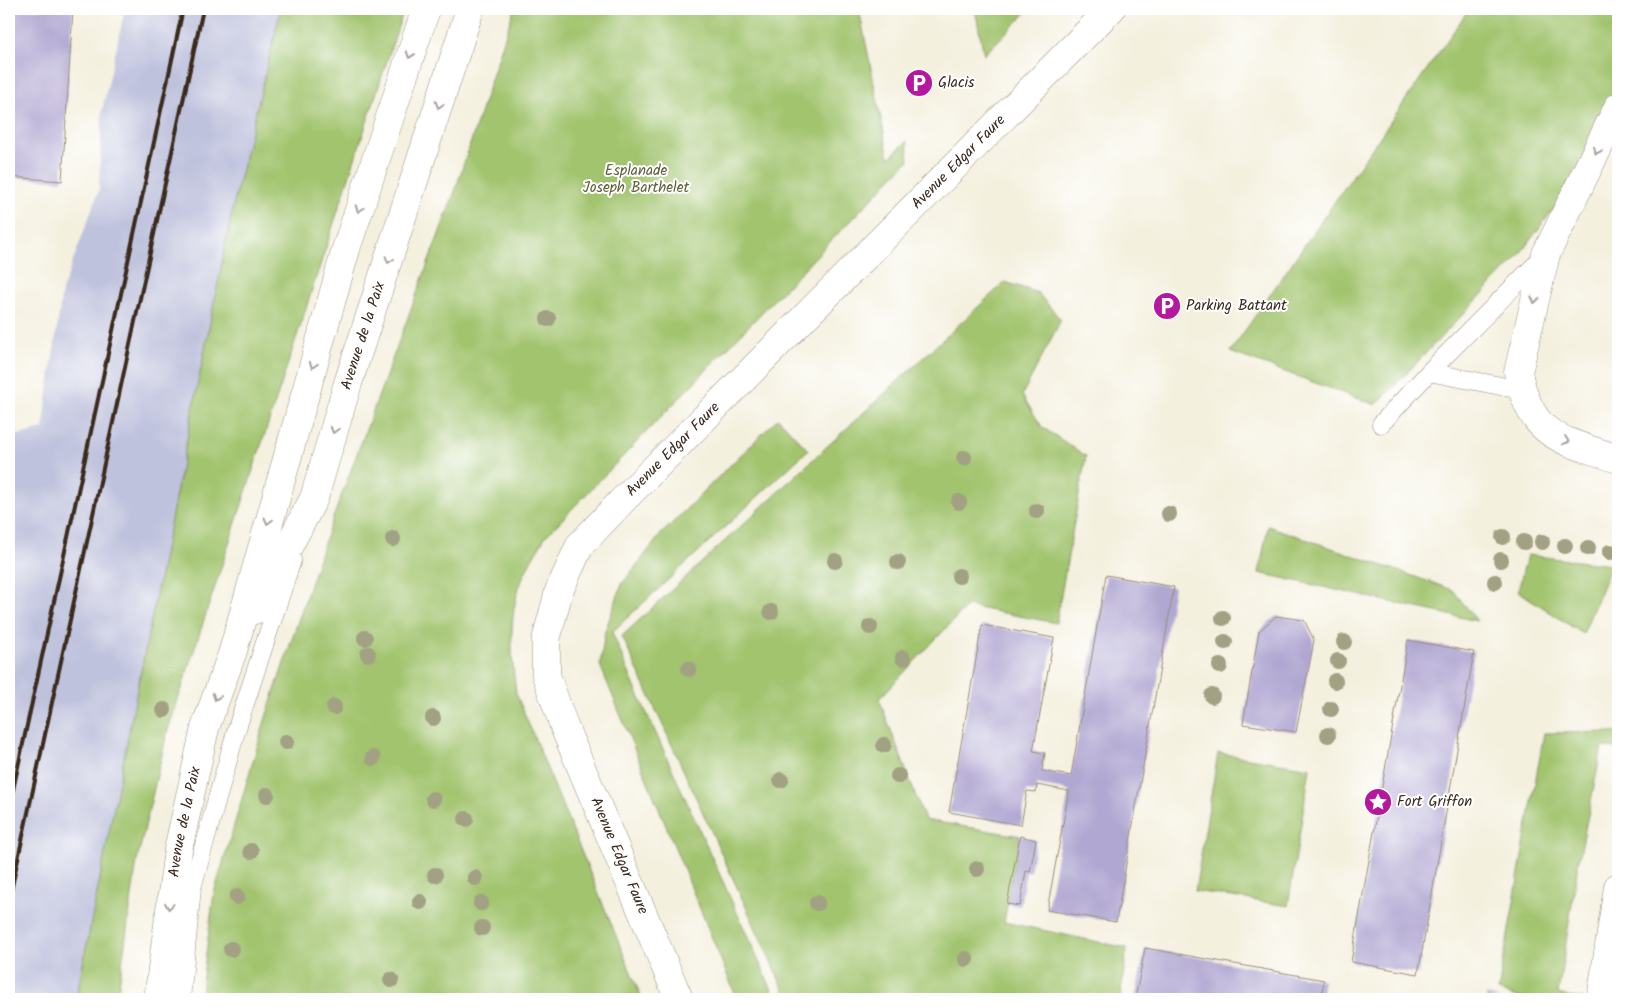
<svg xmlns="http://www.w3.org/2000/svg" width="1627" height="1008" viewBox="0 0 1627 1008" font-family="Kalam,sans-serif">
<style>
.industrial{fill:#bfc2dd}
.green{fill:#a2c46e;stroke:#6e7746}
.building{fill:#b0a7d2}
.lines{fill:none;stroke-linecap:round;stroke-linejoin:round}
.lane-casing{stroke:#988d7e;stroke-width:19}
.street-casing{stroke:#988d7e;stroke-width:29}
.secondary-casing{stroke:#988d7e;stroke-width:29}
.lane{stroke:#fff;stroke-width:18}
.street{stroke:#fff;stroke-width:28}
.secondary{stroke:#fff;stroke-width:28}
.rail{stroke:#3b2a1e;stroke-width:4}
.tree{fill:#a2a184}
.oneway{stroke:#a79f9a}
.labels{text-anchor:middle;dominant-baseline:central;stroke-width:4;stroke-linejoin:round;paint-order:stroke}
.poi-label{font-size:15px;fill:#3b2a1e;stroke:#fff;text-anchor:start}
.street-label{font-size:15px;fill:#3b2a1e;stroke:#fff}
.park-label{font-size:15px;fill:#5f603a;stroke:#fff}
</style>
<rect width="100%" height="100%" fill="#fff"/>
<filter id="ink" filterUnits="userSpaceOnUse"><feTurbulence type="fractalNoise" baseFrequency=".02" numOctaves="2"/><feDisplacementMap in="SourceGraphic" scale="10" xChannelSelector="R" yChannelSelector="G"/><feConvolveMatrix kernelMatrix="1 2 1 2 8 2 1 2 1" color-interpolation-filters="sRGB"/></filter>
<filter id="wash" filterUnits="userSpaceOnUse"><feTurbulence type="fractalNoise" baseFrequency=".0096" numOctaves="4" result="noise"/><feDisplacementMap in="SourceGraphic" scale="20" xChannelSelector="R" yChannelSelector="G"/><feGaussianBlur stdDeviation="1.12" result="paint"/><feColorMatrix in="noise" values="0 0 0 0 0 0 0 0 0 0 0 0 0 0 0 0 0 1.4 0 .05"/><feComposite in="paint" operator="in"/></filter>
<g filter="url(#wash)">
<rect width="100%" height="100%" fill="#f4f0de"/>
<path class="industrial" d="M125 9H281L234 202 76 999H9V467L14 436 43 429 62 291 99 190 102 111Z"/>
<path class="green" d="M281 9H404L167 733 137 861 117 999H76L234 202Z
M514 9H859L889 158 907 141 909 160 545 537C539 548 531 559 526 571 507 608 511 653 516 693L642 999H200L214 893 266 717 327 534 454 194Z
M975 9H1030L984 55Z
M1469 9H1618V83L1566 192 1517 258 1376 405 1230 352Z
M1005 282 1038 293 1061 320 1022 395 1042 427 1086 456 1056 623 967 606 879 699 925 820 1020 836 1004 922 1127 948 1120 999H788L622 636Z
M778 418 808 450 612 632 634 685 776 999H737L600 665 605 631 622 584 662 533Z
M1268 526 1453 590 1477 621 1259 573Z
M1527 555 1611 565 1583 634 1518 591Z
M1618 732V749L1602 747 1578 864 1558 994 1584 999H1523L1498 991 1544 733Z
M1218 753 1310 768 1288 906 1195 891Z"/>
<g id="blocks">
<path class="building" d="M9 9H73L62 181 9 177Z
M1106 575 1174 587 1116 922 1047 910 1069 791 1037 785 1036 792 1027 791 1021 825 949 812 982 625 1054 638 1033 751 1045 753 1042 771 1071 776Z
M1276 616 1304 620 1314 640 1296 732 1243 724 1259 631Z
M1408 640 1474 652 1418 974 1351 962Z
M1020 836 1036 840 1030 872 1026 871 1020 906 1007 904Z
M1145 948 1324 980 1321 999 1310 997V999H1135Z
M1486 994 1499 999H1486Z"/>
</g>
</g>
<g filter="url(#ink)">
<use href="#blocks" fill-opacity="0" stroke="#988d7e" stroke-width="1"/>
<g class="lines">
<defs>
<path id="lane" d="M1429 372 1521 390
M1381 424 1429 372 1544 256
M181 999 192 888 237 728 292 560"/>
<path id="street" d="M1618 107 1546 254 1518 372C1531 439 1561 439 1618 459
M1601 999 1618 887"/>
<g id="secondary">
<path id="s1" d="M255 610 314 498 348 383 470 9"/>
<path id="s2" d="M158 999 178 850 205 728 233 651 346 249 426 9"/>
<path id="s3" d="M679 999 565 729 546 675V640L559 591 580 545 623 500 1111 9"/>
</g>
</defs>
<use href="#lane" class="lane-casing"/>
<use href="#street" class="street-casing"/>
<use href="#secondary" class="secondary-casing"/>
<use href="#lane" class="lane"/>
<use href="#street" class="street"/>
<use href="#secondary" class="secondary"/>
<path class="rail" d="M9 808 183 9
M9 900 203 9"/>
</g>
<g class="tree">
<circle cx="548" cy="319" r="8"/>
<circle cx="964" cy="458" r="8"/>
<circle cx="959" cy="502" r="8"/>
<circle cx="1037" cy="511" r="8"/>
<circle cx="1169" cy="514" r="8"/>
<circle cx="1503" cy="537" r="8"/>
<circle cx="393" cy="539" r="8"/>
<circle cx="1524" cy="542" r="8"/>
<circle cx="1542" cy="542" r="8"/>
<circle cx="1565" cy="546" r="8"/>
<circle cx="1588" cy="548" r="8"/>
<circle cx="1610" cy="552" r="8"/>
<circle cx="1501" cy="560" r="8"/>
<circle cx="835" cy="561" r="8"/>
<circle cx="898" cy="562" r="8"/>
<circle cx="959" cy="576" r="8"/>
<circle cx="1495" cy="582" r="8"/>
<circle cx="771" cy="612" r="8"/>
<circle cx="1223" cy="618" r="8"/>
<circle cx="870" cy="627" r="8"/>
<circle cx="365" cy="638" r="8"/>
<circle cx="1225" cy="642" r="8"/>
<circle cx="1344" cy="642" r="8"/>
<circle cx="368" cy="654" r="8"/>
<circle cx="903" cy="658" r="8"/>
<circle cx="1338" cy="661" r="8"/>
<circle cx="1220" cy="666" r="8"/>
<circle cx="689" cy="669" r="8"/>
<circle cx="1335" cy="681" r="8"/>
<circle cx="1212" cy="696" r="8"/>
<circle cx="334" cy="707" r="8"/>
<circle cx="1331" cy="709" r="8"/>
<circle cx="164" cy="710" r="8"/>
<circle cx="433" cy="718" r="8"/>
<circle cx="1328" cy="735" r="8"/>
<circle cx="286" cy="742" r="8"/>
<circle cx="884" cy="745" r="8"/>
<circle cx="373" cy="758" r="8"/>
<circle cx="898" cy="776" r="8"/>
<circle cx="781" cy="780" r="8"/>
<circle cx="267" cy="795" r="8"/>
<circle cx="433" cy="799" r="8"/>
<circle cx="466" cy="819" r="8"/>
<circle cx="251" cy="851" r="8"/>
<circle cx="977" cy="869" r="8"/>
<circle cx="435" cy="875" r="8"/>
<circle cx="475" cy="878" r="8"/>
<circle cx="237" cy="897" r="8"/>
<circle cx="420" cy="902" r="8"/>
<circle cx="481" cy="903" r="8"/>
<circle cx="817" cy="903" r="8"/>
<circle cx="482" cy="928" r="8"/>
<circle cx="231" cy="949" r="8"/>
<circle cx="966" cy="959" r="8"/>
<circle cx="391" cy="980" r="8"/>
</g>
<defs><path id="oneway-chevron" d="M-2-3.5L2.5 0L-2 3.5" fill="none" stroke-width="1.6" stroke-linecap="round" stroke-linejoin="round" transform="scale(1.25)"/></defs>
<g class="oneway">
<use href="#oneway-chevron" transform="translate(410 55) rotate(109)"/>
<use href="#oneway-chevron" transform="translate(439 105) rotate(108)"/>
<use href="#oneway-chevron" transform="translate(1597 151) rotate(116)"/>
<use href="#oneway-chevron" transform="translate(359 209) rotate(108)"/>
<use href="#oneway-chevron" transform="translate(389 260) rotate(108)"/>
<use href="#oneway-chevron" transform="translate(1535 300) rotate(103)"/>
<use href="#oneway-chevron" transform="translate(313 365) rotate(106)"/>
<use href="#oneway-chevron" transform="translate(334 430) rotate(106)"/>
<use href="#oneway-chevron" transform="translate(1566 441) rotate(19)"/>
<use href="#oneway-chevron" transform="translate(268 521) rotate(105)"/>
<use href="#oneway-chevron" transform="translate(216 697) rotate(110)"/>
<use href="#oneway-chevron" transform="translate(169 906) rotate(98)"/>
</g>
</g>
<defs>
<symbol id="parking-disc" viewBox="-11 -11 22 22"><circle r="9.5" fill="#b5179e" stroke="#fff"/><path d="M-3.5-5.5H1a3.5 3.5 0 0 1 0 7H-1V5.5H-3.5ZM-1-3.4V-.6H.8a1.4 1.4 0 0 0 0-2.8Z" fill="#fff"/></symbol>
<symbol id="sight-disc" viewBox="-11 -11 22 22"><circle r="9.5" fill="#b5179e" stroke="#fff"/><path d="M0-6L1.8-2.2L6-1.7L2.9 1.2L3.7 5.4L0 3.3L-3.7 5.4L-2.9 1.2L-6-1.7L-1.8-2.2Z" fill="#fff"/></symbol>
</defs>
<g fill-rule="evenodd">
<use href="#parking-disc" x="903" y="67" width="32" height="32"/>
<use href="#parking-disc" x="1151" y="290" width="32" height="32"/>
<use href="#sight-disc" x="1362" y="786" width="32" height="32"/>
</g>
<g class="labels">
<g class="poi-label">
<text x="938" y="83">Glacis</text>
<text x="1186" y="306">Parking Battant</text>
<text x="1397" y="802">Fort Griffon</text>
</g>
<g class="street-label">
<text stroke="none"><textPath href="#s3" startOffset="1025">Avenue Edgar Faure</textPath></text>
<text stroke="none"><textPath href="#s1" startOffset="296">Avenue de la Paix</textPath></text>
<text stroke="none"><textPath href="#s3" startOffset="620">Avenue Edgar Faure</textPath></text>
<text stroke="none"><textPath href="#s2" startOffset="179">Avenue de la Paix</textPath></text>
<text transform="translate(619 856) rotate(67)">Avenue Edgar Faure</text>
</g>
<g class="park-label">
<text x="636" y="171">Esplanade<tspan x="636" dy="17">Joseph Barthelet</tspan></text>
</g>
</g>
<rect width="1627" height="1008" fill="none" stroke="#fff" stroke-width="30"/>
</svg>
